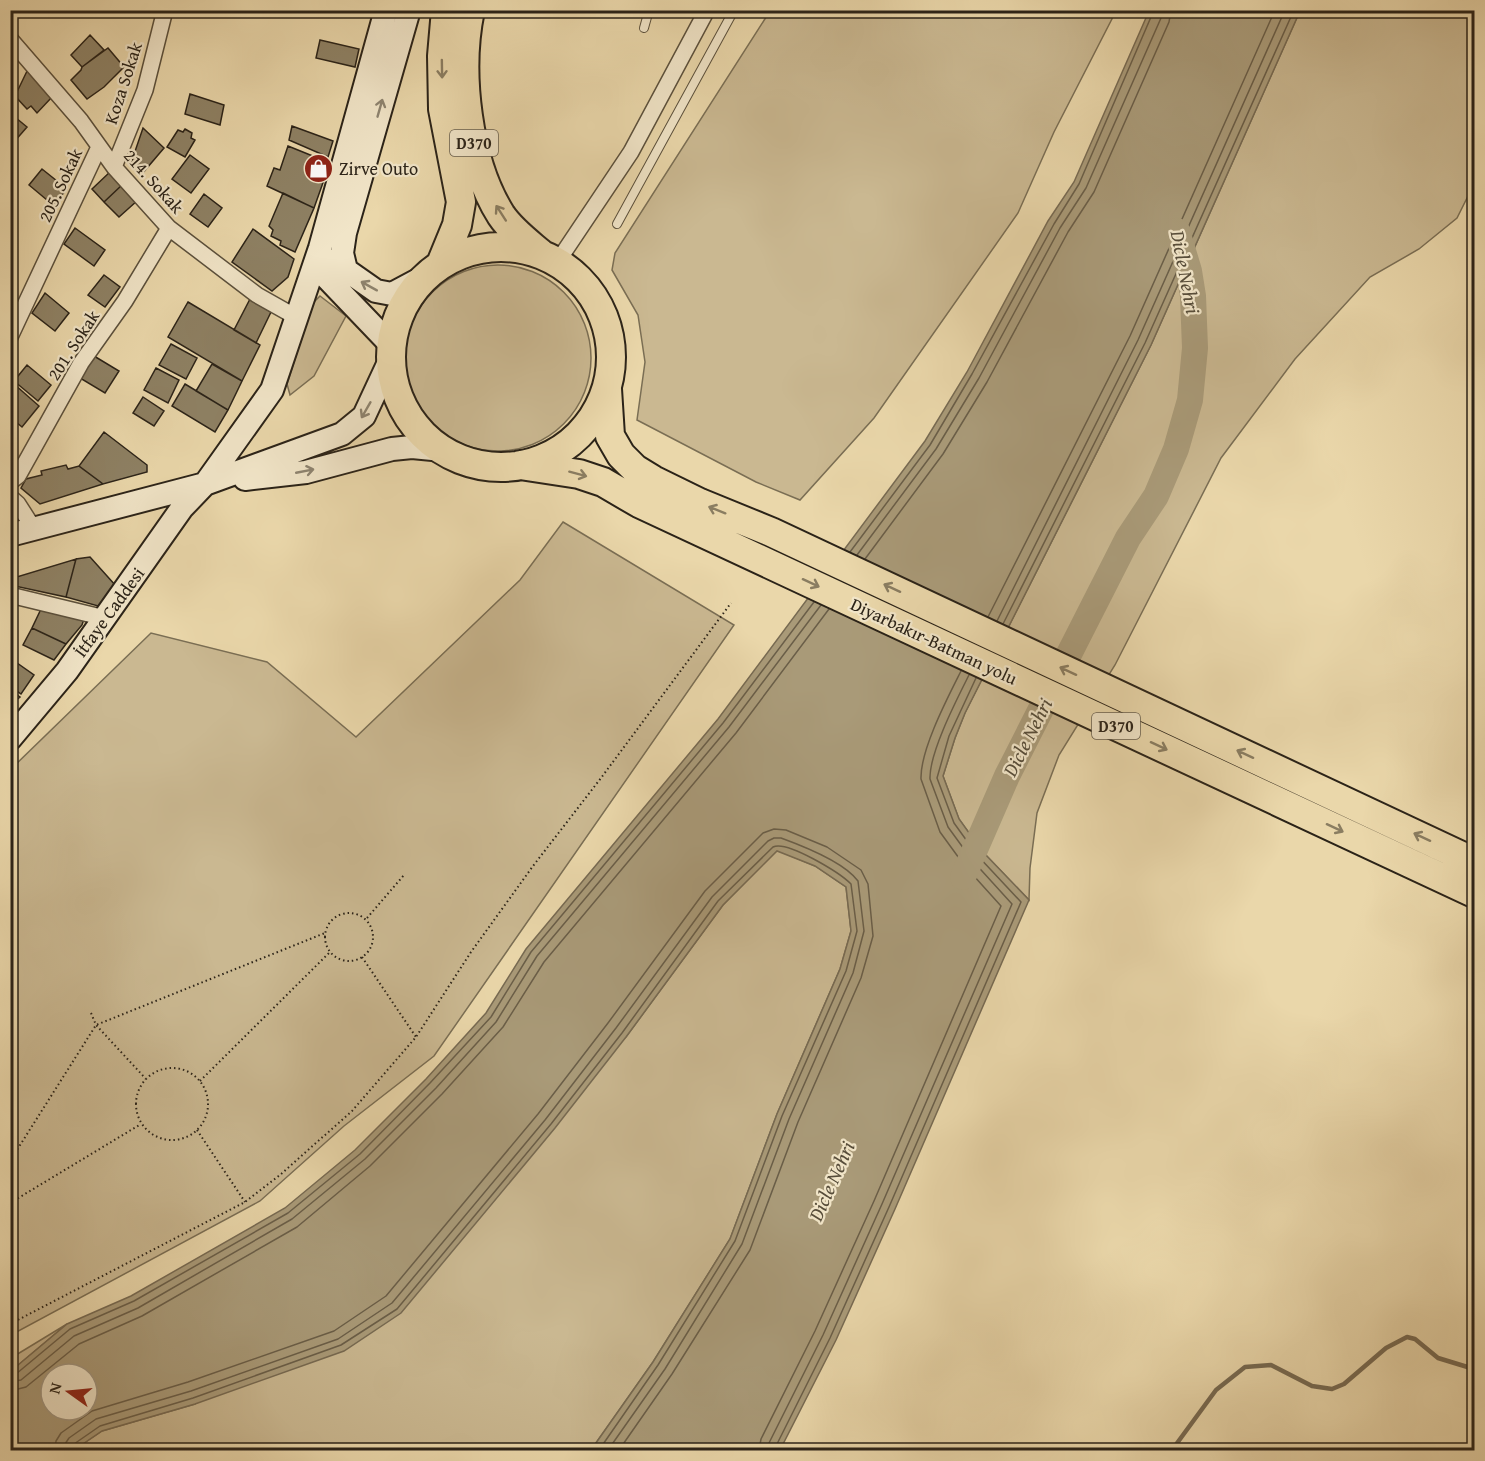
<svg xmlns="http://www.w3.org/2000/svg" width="1485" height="1461" viewBox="0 0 1485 1461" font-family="'Gentium Book Plus',serif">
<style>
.green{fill:#cab891;stroke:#7a6e54;stroke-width:1.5}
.water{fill:#a99a78;stroke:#776a52;stroke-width:1.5;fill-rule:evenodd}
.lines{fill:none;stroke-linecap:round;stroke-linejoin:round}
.shore{stroke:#6a5e48;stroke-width:1.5}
.stream{stroke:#776a52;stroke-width:4.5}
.river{stroke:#a99a78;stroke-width:26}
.building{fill:#8e8164;stroke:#2b2318;stroke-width:1.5}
.lane-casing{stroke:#5b503c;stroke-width:10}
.street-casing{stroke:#5b503c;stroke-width:18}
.secondary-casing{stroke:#2b2318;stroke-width:26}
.highway-casing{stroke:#2b2318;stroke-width:32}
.path{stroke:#2b2318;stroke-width:2;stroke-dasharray:1.5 3;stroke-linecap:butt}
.lane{stroke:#f1e5c8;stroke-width:8}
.street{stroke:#f1e5c8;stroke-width:15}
.secondary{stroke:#f1e5c8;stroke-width:22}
.highway{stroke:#ead7aa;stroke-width:28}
.oneway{stroke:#8a7d61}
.oneway2{stroke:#8e8470}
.labels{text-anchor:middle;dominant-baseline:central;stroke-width:4.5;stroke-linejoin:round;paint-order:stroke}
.shield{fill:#f1e5c8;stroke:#665d4d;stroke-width:1.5}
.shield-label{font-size:16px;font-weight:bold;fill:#2b2318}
.street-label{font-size:18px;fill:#2b2318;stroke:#f1e5c8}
.poi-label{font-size:18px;fill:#2b2318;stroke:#f1e5c8;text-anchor:start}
.water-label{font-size:20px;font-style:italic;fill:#574d3a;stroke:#f1e5c8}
</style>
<rect width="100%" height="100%" fill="#ead7aa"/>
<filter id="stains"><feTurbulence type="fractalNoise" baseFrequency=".00333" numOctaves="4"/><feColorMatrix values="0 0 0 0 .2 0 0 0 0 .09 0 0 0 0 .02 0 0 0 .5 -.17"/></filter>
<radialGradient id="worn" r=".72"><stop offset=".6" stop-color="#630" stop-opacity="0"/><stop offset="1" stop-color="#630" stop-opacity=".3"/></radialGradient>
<path class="green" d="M770 11H1116L1054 132 1018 213 874 418 800 500 756 482 637 420 645 362 638 315 612 270 615 253Z
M1300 11H1474V52L1471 65 1474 89V178L1473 186 1457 218 1419 249 1370 277 1295 359 1221 458 1115 665 1059 755 1037 813 1030 868 1029 900 982 851 959 819 943 776 955 738 965 713 1151 345Z
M405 358a93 93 0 1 1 186 0a93 93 0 1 1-186 0Z
M320 296 346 316 314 376 290 395 287 384 313 303Z
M563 522 734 625 434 1056 344 1126 260 1201 11 1335V769L151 633 267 662 356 737 520 580Z
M777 850 815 866 846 887 851 931 840 969 777 1114 730 1239 653 1362 591 1450H74L102 1431 195 1404 626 1037 723 905Z
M67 1324 11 1371V1358Z"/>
<path class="water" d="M1149 11H1300L1151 345 965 713 955 738 943 776 959 819 982 851 1029 900 895 1209 836 1340 780 1450H591L653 1362 730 1239 777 1114 840 969 851 931 846 887 815 866 777 851 723 905 626 1037 555 1128 401 1313 344 1351 195 1404 102 1431 74 1450H11V1371L67 1324 131 1296 285 1208 355 1150 426 1079 486 1013 526 949 718 719 925 441 967 372 1048 221 1074 182ZM51 1374H87V1410H51Z"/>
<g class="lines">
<path class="shore" d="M850 552 930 445 972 374 1054 224 1079 184 1154 10
M857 555 936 449 979 378 1060 228 1086 188 1161 18 1162 10
M865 559 943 454 987 382 1068 232 1094 192 1169 22 1171 10
M988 617 1130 336 1275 10
M997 621 1138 340 1285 10
M1003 624 1145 343 1294 10
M10 1375 16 1374 70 1329 134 1301 288 1213 360 1154 430 1083 491 1017 531 952 723 723 814 602
M10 1382 21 1380 74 1336 138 1308 292 1219 365 1159 436 1088 496 1022 537 956 729 727 821 605
M10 1391 26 1387 79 1344 142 1316 297 1227 370 1166 442 1094 503 1027 544 962 736 733 829 609
M55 1450 56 1441 61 1433 92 1411 188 1382 334 1331 386 1296 538 1114 608 1023 705 891 763 833 774 829 786 830 827 847 861 870 868 884 873 936 861 978 798 1122 750 1250 672 1374 619 1450
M64 1450 65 1444 69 1438 96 1419 191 1391 338 1339 392 1303 545 1120 616 1028 712 897 768 841 774 838H781C803 846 844 862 858 881L864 931 853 973 789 1119 742 1244 665 1369 608 1450
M72 1450 74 1444 100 1426 193 1398 341 1345 397 1309 551 1124 622 1033 718 901 773 847C787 840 840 873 851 884L857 931 846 971 782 1116 735 1241 658 1365 599 1450
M759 1450 761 1439 815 1331 874 1201 1001 906 964 865 940 832 921 779C920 750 948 697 961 671
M768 1450 769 1443 823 1335 882 1204 1012 904 972 860 948 827 930 779C929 753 957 699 969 675
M775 1450 776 1446 830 1338 889 1207 1021 902 977 855 954 823 937 778 949 736 976 678"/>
<path class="stream" d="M1172 1450 1216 1390 1245 1367 1271 1365 1312 1386 1332 1389 1344 1384 1386 1348 1407 1337 1415 1339 1438 1358 1474 1369"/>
<path class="river" d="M963 877 1007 776 1128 538 1156 496 1176 449 1190 400 1195 348 1193 296 1189 271 1177 231"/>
</g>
<path class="building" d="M90 35 104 50 82 67 71 55Z
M320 40 359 49 355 67 316 58Z
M108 48 124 67 104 87 87 99 71 80 81 70 82 67Z
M28 69 52 97 37 113 31 106 27 109 15 96Z
M190 94 224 105 220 125 185 114Z
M10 113 27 127 14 142 10 138Z
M292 126 333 141 328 157 289 140Z
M143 128 164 148 141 175 131 163Z
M185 129 192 133 191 138 195 140 185 157 167 147 178 130 183 132Z
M288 146 330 163 314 208 267 186 274 168 280 170Z
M190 155 209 169 191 193 172 179Z
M42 169 67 189 53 205 29 185Z
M112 170 123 184 104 202 92 189Z
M123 184 138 200 119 217 104 202Z
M283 193 314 208 295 252 280 245 281 241 271 236 273 230 269 226Z
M204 194 222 208 208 227 190 214Z
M75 228 105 250 94 266 64 244Z
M253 229 294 259 288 277 272 291 232 262Z
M104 275 120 287 105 307 88 295Z
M45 293 69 313 55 331 32 313Z
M250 299 271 312 256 343 234 330Z
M188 302 260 345 242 381 168 337Z
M171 344 197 358 186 379 159 365Z
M94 356 119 371 105 393 80 378Z
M212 364 242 381 228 410 196 391Z
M27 365 51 385 38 401 14 381Z
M156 368 179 380 168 403 144 390Z
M14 384 39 406 22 427 10 417V388Z
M185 384 228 410 215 432 172 406Z
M143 397 164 411 154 426 133 413Z
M104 432 147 465V472L103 484 79 466Z
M66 465 68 469 79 466 103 484 40 504 21 488 26 479 42 475 41 471Z
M90 557 116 586 98 606 66 597 76 559Z
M76 559 66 597 10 585V579Z
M41 609 84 619 82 625 66 644 32 628Z
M32 628 66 644 54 660 23 645Z
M10 658 34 675 21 694 10 686Z
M10 690 20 697 10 705Z"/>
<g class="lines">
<defs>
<path id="lane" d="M644 28 649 10
M617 224 734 10"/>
<path id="street" d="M10 39 81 121 114 167 169 228 257 295 296 317
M114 167 145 90 165 10
M558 261 631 152 707 10
M10 337 99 147
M10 482 18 476 81 363 125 301 169 228
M10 497 18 504 34 529
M10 595 105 618"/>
<path id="secondary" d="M409 10 345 233 342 253 346 270 376 291 392 294 422 278
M320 250 325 276 390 344
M245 479 306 472 392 449 412 447 443 450
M10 535 205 484 342 434 364 416 391 358
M10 739 67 671 182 508 205 484 272 390 320 248 386 10"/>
<path id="highway" d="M470 10C457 72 467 161 501 215 511 230 527 242 540 253
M391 357a110 110 0 1 1 220 0a110 110 0 1 1-220 0Z
M441 264 457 225 461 202 443 109 442 56 446 10
M607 389 610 436 621 455 635 469 653 480 700 503 771 532 1474 862
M520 465 579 474 603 482 639 503 1474 893"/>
</defs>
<use href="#lane" class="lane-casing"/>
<use href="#street" class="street-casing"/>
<use href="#secondary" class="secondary-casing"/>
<use href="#highway" class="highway-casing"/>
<path class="path" d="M325 937a24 24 0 1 1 48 0a24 24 0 1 1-48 0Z
M367 918 404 875
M362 957 416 1037
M91 1013 96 1025 146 1079
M136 1104a36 36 0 1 1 72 0a36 36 0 1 1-72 0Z
M200 1081 330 952
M197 1130 245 1202
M10 1161 96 1025 325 933
M10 1203 141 1124
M10 1324 245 1202 280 1175 352 1111 416 1037 471 952 533 866 601 778 731 603"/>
<use href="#lane" class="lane"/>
<use href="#street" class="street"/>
<use href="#secondary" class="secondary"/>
<use href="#highway" class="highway"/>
</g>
<defs><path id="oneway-shaft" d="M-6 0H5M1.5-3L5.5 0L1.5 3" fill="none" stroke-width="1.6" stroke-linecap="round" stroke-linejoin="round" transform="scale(1.5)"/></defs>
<g class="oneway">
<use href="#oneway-shaft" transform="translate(442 69) rotate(89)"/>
<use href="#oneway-shaft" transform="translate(501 213) rotate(-123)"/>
<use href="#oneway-shaft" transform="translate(578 474) rotate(15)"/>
<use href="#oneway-shaft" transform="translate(717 510) rotate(-158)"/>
<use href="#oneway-shaft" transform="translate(811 583) rotate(25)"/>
<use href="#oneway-shaft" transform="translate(892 588) rotate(-155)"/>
<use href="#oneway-shaft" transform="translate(1068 671) rotate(-155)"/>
<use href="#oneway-shaft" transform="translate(1159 746) rotate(25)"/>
<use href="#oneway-shaft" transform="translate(1245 754) rotate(-155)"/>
<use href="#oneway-shaft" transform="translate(1335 828) rotate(25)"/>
<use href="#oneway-shaft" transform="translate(1422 837) rotate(-155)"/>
</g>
<g class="oneway2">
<use href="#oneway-shaft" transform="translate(380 108) rotate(-74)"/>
<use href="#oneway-shaft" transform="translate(369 286) rotate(-151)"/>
<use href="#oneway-shaft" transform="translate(366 410) rotate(120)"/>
<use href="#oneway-shaft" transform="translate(305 471) rotate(-11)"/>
</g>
<defs>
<symbol id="shop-disc" viewBox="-11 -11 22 22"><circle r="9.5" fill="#8f2418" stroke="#f1e5c8"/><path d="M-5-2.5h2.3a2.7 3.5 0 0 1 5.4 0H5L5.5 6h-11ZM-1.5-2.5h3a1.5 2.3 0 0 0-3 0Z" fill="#fff"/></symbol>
</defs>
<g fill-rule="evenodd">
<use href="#shop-disc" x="302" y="152" width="33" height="33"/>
</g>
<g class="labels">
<g class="shield">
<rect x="450" y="130" width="48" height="26" rx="4.5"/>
<rect x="1092" y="713" width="48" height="26" rx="4.5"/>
</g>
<g class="shield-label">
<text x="474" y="143">D370</text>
<text x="1116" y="726">D370</text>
</g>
<g class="street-label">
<text transform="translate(123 83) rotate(-72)">Koza Sokak</text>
<text transform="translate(154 181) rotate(48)">214. Sokak</text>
<text transform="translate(60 185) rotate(-65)">205. Sokak</text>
<text transform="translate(73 345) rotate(-57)">201. Sokak</text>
<text transform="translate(109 612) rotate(-54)">İtfaye Caddesi</text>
<text transform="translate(934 641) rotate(25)">Diyarbakır-Batman yolu</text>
</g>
<g class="poi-label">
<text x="339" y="168">Zirve Outo</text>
</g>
<g class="water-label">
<text transform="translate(1186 272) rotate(79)">Dicle Nehri</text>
<text transform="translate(1027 737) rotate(-63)">Dicle Nehri</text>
<text transform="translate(831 1181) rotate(-66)">Dicle Nehri</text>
</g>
</g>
<rect width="1485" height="1461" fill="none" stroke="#ead7aa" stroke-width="36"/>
<rect x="12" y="12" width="1461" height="1437" fill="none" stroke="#2b2318" stroke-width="3"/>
<rect x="18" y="18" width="1449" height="1425" fill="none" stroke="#2b2318" stroke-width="1.5"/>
<g transform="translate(69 1392) rotate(285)"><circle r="28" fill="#f1e5c8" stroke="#a29782" stroke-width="1.5"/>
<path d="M0-4.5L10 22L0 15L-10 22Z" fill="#8f2418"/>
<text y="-9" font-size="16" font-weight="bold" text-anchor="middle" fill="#2b2318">N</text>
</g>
<rect width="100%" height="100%" filter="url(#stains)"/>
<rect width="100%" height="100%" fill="url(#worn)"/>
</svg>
